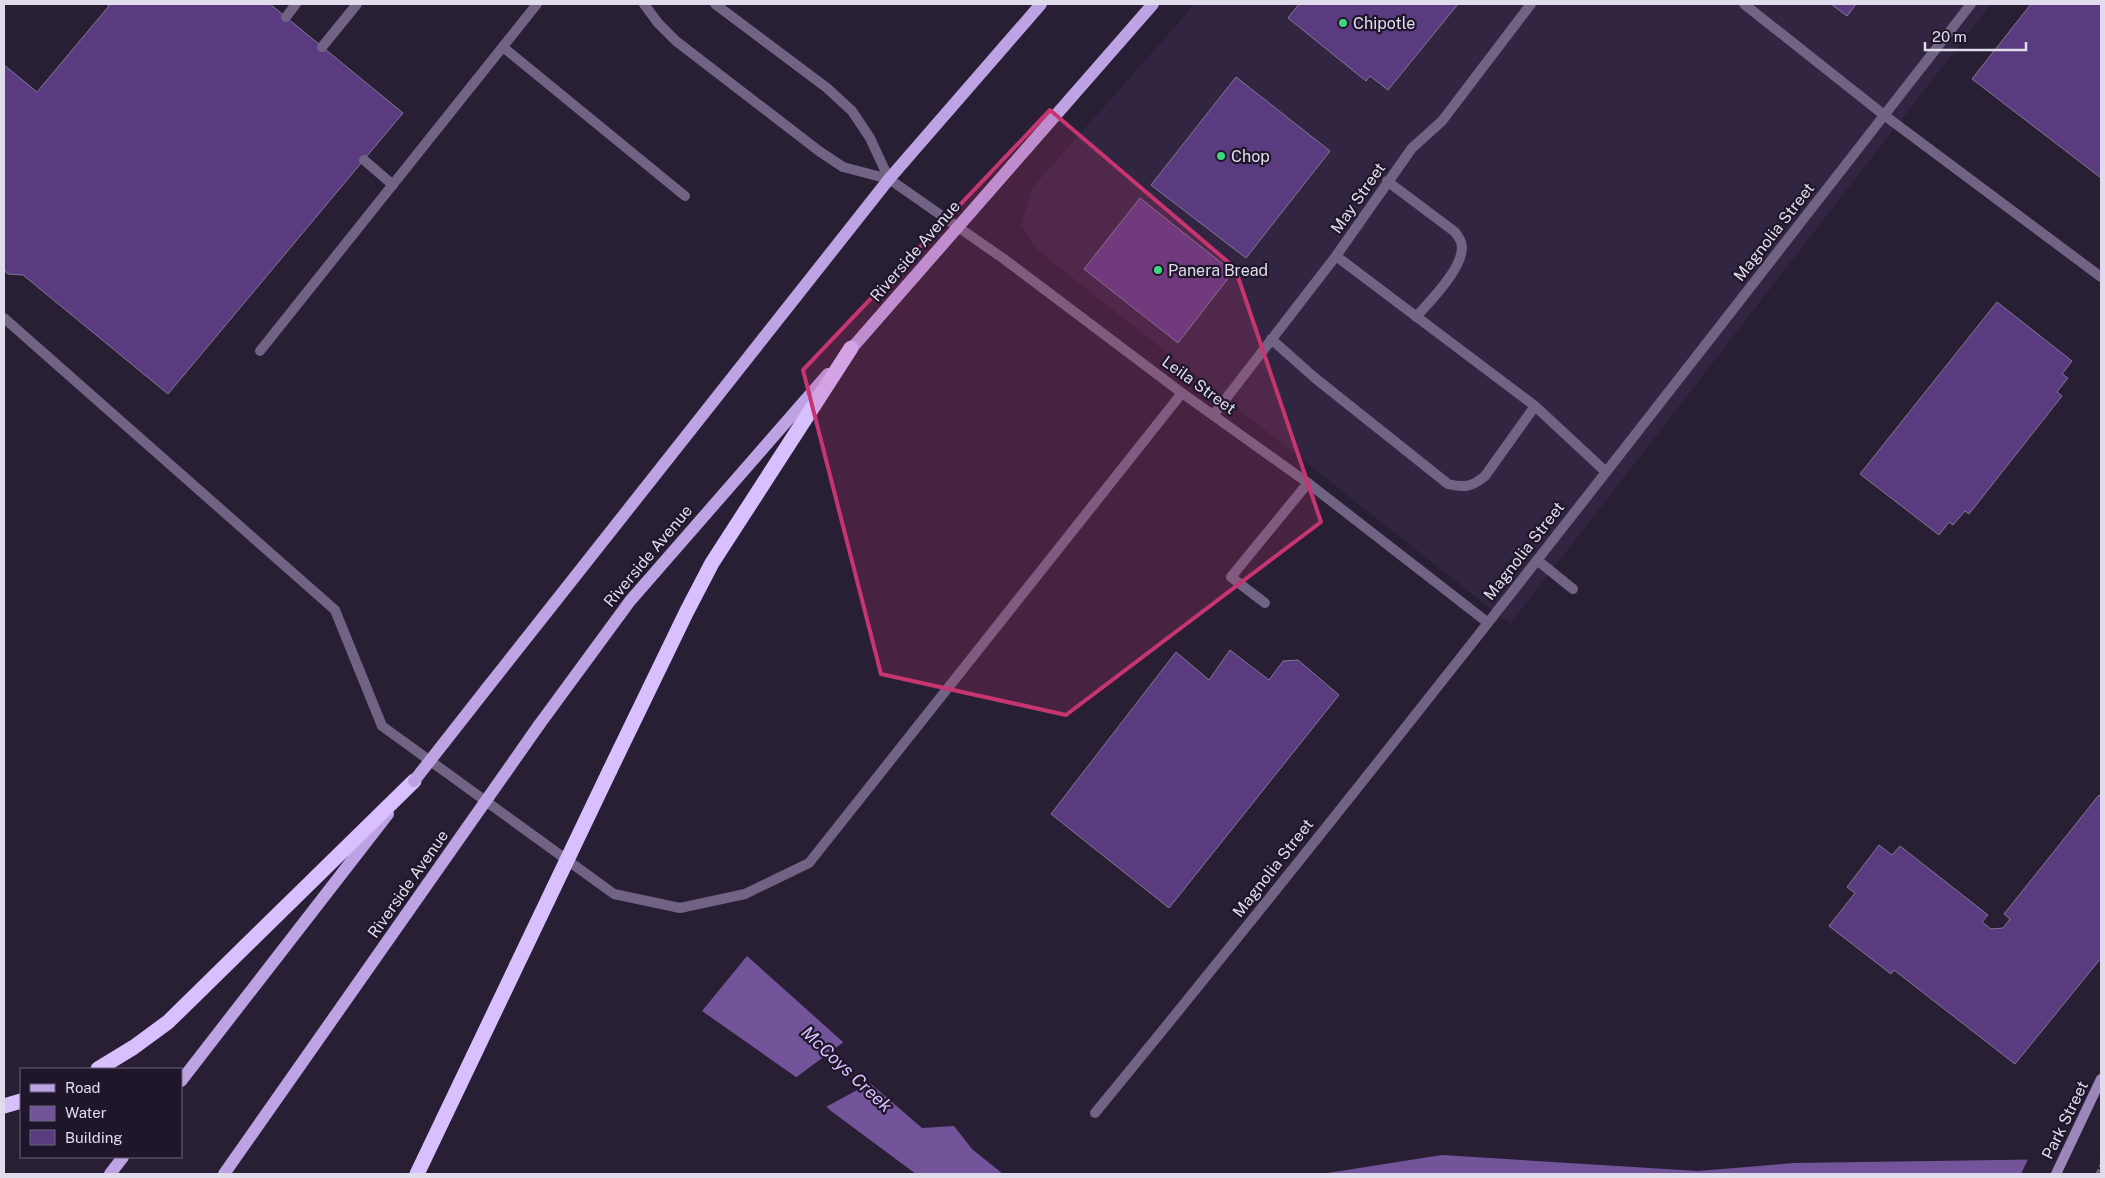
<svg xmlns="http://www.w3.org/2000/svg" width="2105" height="1178" viewBox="0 0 2105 1178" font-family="'Public Sans',sans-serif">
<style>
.built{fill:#312541}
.water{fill:#73549b}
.pier{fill:#281f35}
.building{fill:#5b3b80;stroke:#827793}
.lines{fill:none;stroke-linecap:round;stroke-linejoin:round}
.path{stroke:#71697d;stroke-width:3;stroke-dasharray:5 2.5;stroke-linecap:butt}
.lane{stroke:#706383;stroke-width:10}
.street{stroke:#706383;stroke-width:10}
.secondary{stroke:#9b87ba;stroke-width:10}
.primary{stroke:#bda2e4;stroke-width:12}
.highway{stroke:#d8bfff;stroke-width:15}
.primary-bridge{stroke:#bda2e4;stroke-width:12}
.highway-bridge{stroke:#d8bfff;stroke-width:15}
.marked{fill:#c73571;fill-opacity:0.2;stroke:#c73571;stroke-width:4;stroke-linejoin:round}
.poi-dot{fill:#3ed77d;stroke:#1f162b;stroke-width:2}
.labels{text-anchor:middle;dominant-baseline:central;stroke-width:4.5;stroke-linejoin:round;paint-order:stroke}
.poi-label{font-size:16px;fill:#e1dceb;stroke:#1f162b;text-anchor:start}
.street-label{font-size:16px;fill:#e1dceb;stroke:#1f162b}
.water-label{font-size:18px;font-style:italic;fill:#d8c0fc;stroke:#1f162b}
</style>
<rect width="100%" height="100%" fill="#281f35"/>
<path class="built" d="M1195 4H1991L1510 624 1035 248 1021 224 1033 187Z"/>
<path class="water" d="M747 956 843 1042 870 1083 922 1128 954 1126 972 1149 1003 1174H916L831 1111 796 1077 702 1011Z
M1442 1155 1698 1171 1794 1163 2075 1159 2101 1157V1174H1321Z"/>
<path class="pier" d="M845 1041 872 1082 824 1108 794 1079Z
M2101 1154V1174H2021L2029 1157Z"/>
<path class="building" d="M106 4H270L403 113 168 394 23 275 8 274 4 270V65L37 92 109 6Z
M1299 4H1458L1388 90 1370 76 1366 81 1288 18Z
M1831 4H1856L1847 16Z
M2031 4H2101V178L1972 79Z
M1236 77 1330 151 1246 258 1151 185Z
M1140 198 1233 272 1178 343 1084 269Z
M1997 302 2072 361 2062 374 2068 378 2057 392 2062 396 1969 514 1965 511 1953 525 1949 522 1939 535 1860 474Z
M1230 650 1269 680 1283 661 1298 660 1339 695 1169 908 1051 814 1176 652 1209 680Z
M2099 795 2101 796V958L2015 1064 1894 970 1891 974 1829 926 1855 893 1847 887 1879 845 1892 855 1900 846 1988 915 1982 922 1991 929 2003 928 2010 919 2004 914Z"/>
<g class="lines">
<path class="path" d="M2097 1174 2101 1165"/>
<path class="lane" d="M644 4 658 23 676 41 819 151 843 167 889 179
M715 4 827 88 852 111 870 138 889 179
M286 17 296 4
M322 47 357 4
M503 47 685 196
M1884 115 2101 277
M364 160 393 185
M1387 181 1455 232C1457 235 1460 239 1461 242 1468 264 1430 301 1416 317
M1336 256 1535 406 1606 472
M4 318 335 610 382 726 614 894 680 908 745 894 809 863 1182 393
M1271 339 1315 378 1448 484C1464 488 1472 487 1485 476L1535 406
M260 351 537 4
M1214 414 1336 256 1412 148 1442 121
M1537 560 1573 589
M1265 603 1231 577 1308 483"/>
<path class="street" d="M1744 4 1884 115
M1442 121 1531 4
M889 179 1004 259 1182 393 1308 483 1487 622
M1095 1113C1394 749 1681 375 1971 4"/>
<path class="secondary" d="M2056 1174 2101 1079"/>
<path class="primary" d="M845 356 1153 4
M487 688 889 179 1041 4
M539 725 630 601 828 374
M181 1081 388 814
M110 1174 123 1157"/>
<path class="highway" d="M610 770 687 611 712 563 851 348
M98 1069 134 1047 168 1022 414 781
M4 1106 21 1101"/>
<path class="primary-bridge" d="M414 781 487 688
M224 1174 539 725"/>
<path class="highway-bridge" d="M417 1174 610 770"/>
</g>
<path class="marked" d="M1050 110 1235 268 1321 522 1066 715 881 674 803 370Z"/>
<g class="poi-dot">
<circle cx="1343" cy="23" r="5"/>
<circle cx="1221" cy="156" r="5"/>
<circle cx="1158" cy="270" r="5"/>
</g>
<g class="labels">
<g class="poi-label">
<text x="1353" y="23">Chipotle</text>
<text x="1231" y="156">Chop</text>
<text x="1168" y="270">Panera Bread</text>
</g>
<g class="street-label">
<text transform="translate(1358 198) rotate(-55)">May Street</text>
<text transform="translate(1774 232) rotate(-52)">Magnolia Street</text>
<text transform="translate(915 251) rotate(-49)">Riverside Avenue</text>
<text transform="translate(1199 385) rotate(36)">Leila Street</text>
<text transform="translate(1524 551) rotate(-52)">Magnolia Street</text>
<text transform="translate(648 556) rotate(-50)">Riverside Avenue</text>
<text transform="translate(1273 868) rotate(-52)">Magnolia Street</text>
<text transform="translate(408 884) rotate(-55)">Riverside Avenue</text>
<text transform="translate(2065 1120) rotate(-64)">Park Street</text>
</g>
<g class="water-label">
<text transform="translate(847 1069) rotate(43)">McCoys Creek</text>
</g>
</g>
<rect width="2105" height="1178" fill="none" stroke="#e1dceb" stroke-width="10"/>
<rect x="20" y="1068" width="162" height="90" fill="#1f162b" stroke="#6d6578"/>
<rect x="30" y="1084" width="25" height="8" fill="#bda2e4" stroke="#6d6578"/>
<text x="65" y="1093" font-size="15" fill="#e1dceb">Road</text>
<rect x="30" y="1106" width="25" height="15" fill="#73549b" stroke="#6d6578"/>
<text x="65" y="1118" font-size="15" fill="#e1dceb">Water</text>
<rect x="30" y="1130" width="25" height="15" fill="#5b3b80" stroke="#6d6578"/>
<text x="65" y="1143" font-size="15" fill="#e1dceb">Building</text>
<path d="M1925 42v8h101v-8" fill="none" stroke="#e1dceb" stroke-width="2.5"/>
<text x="1932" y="42" font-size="15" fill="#e1dceb" stroke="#1f162b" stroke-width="4" paint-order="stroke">20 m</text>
</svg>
